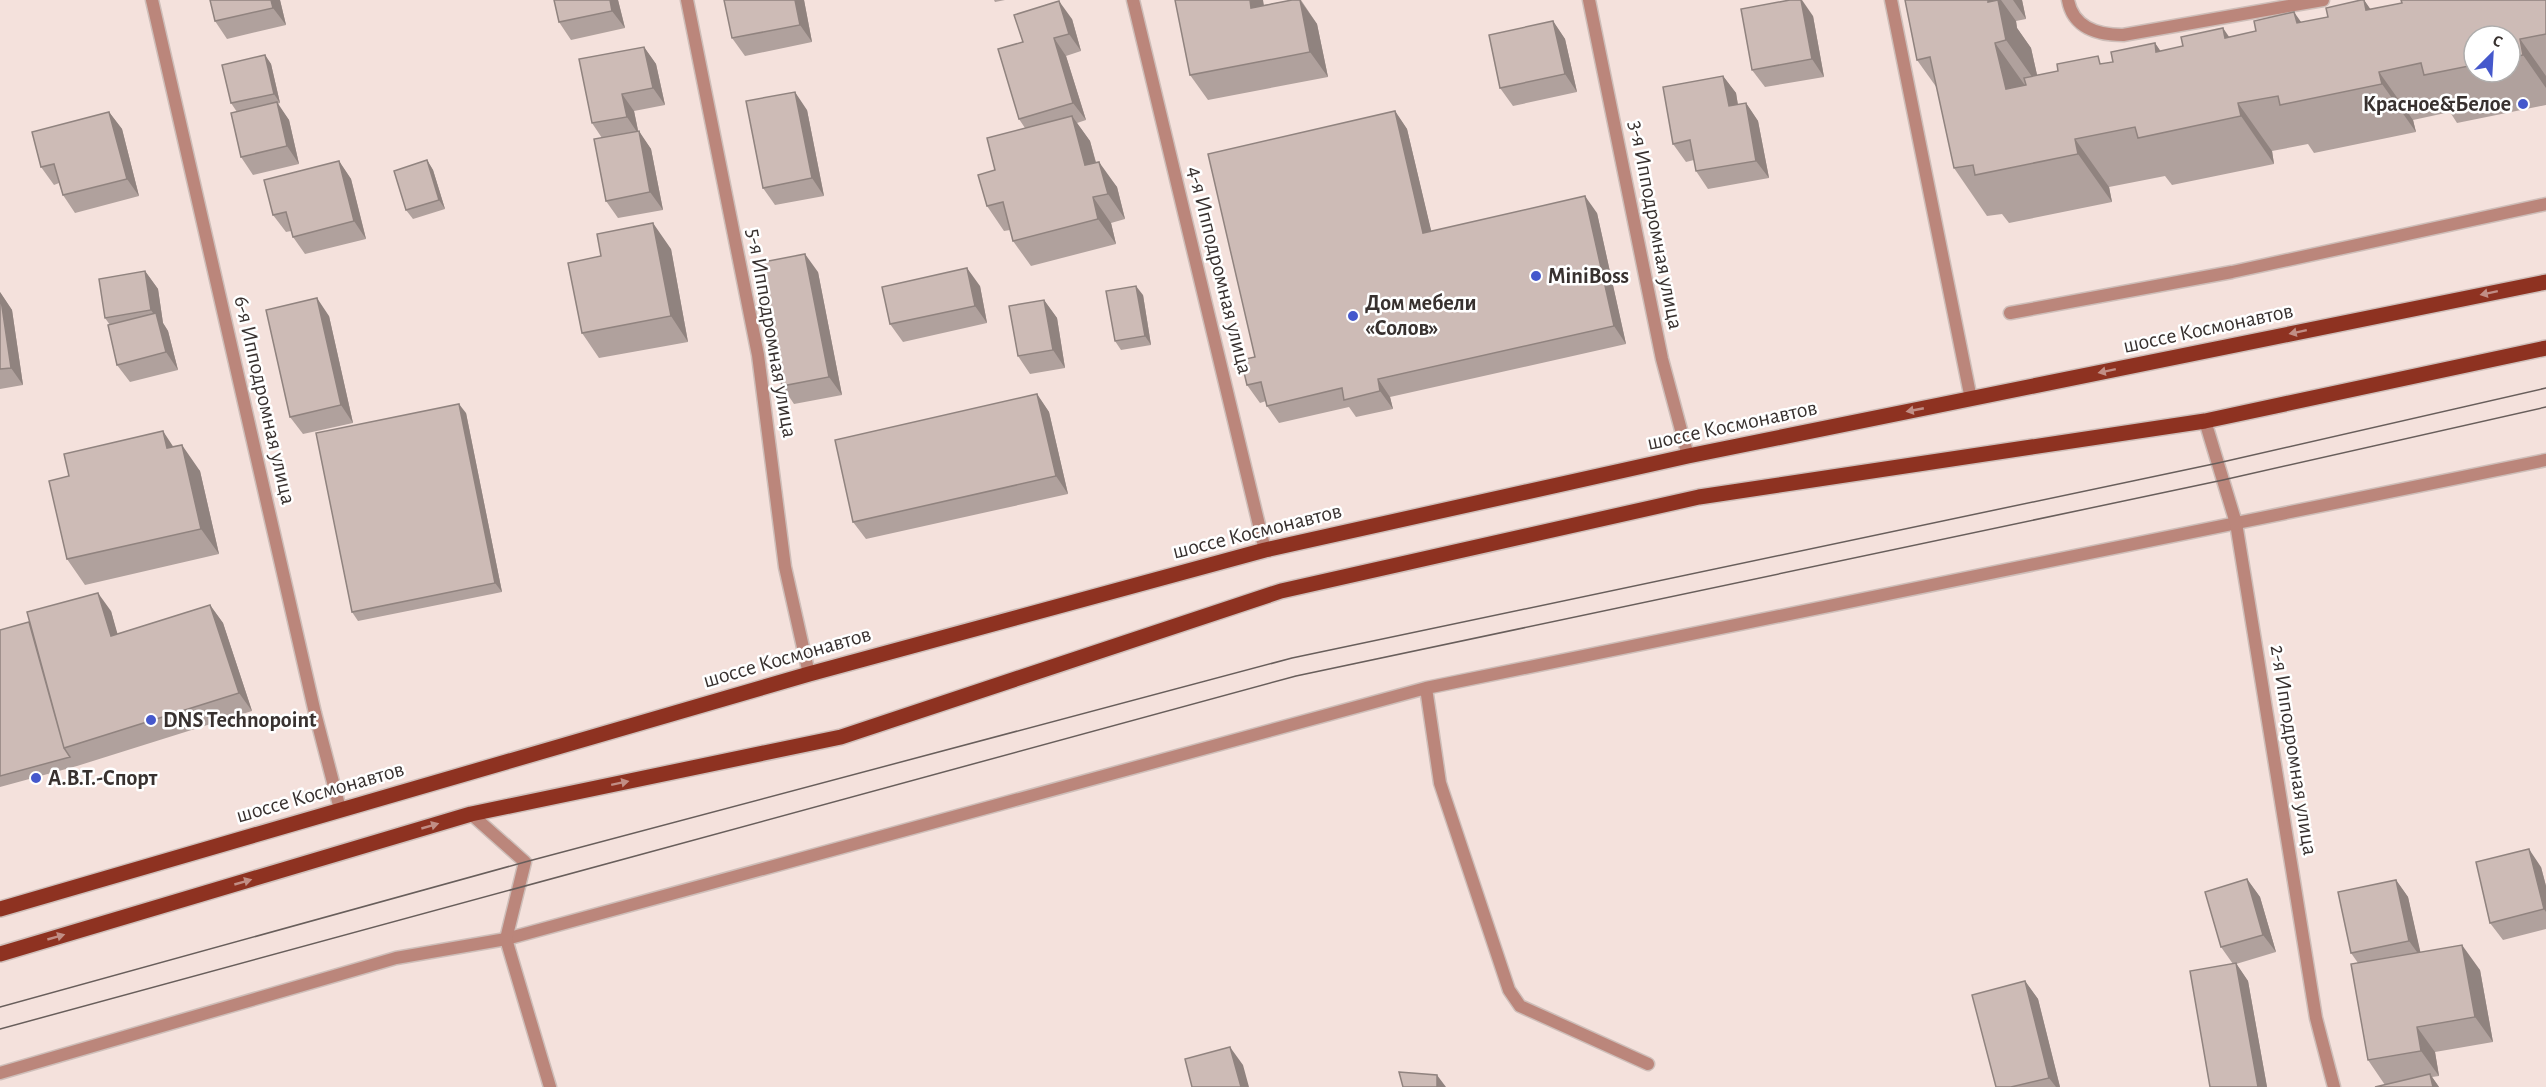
<svg xmlns="http://www.w3.org/2000/svg" width="2546" height="1087" viewBox="0 0 2546 1087" font-family="'Alegreya Sans',sans-serif">
<style>
.lines{fill:none;stroke-linecap:round;stroke-linejoin:round}
.service-casing{stroke:#cebeb9;stroke-width:15}
.minor-casing{stroke:#cebeb9;stroke-width:15}
.primary-casing{stroke:#cebeb9;stroke-width:18}
.service{stroke:#bb867b;stroke-width:12}
.minor{stroke:#bb867b;stroke-width:12}
.primary{stroke:#8e3221;stroke-width:15}
.tram{stroke:#685e5b;stroke-width:1.5}
.wall{fill:#b0a19d;fill-rule:evenodd}
.shaded-wall{fill:#90837f}
.building{fill:#cdbbb6;stroke:#90837f;stroke-width:1.5}
.oneway{fill:#c18e85}
.poi-dot{fill:#4558cc;stroke:#fff;stroke-width:2}
.labels{text-anchor:middle;dominant-baseline:central;stroke-width:5;stroke-linejoin:round;paint-order:stroke}
.poi-label{font-size:22px;font-weight:bold;fill:#38312f;stroke:#fff;text-anchor:start}
.street-label{font-size:22px;fill:#38312f;stroke:#fff}
</style>
<rect width="100%" height="100%" fill="#f4e1dc"/>
<g class="lines">
<defs>
<path id="service" d="M1891 0 1971 399
M2068 0C2073 28 2098 35 2123 35L2323 0
M2010 313 2232 272 2546 204
M1426 688 1440 783 1509 990 1520 1006 1648 1064
M0 1073 396 958 506 939 1426 688 2546 460"/>
<path id="minor" d="M152 0 315 713 340 809
M687 0 758 355 785 567 809 674
M1133 0 1265 550
M1589 0 1662 359 1688 456
M2205 421 2236 523 2316 1018 2334 1087
M471 814 525 862 506 939 550 1087"/>
<path id="primary" d="M0 909 809 674 1265 550 1688 456 2546 282
M0 954 471 814 841 737 1281 591 1699 497 2205 421 2546 348"/>
</defs>
<use href="#service" class="service-casing"/>
<use href="#minor" class="minor-casing"/>
<use href="#primary" class="primary-casing"/>
<use href="#service" class="service"/>
<use href="#minor" class="minor"/>
<use href="#primary" class="primary"/>
<path class="tram" d="M0 1007 525 862 1292 658 2218 463 2546 388
M0 1029 1296 676 2223 480 2546 407"/>
</g>
<path class="wall" d="M210 0H280L286 25 227 39 215 21Z
M554 0H618L625 28 571 40 559 22Z
M804 0 812 42 745 56 732 38Z
M994 0H1005L995 2Z
M1292 0H1301L1317 24 1328 77 1208 100 1190 75 1264 5Z
M1905 0H2022L2026 19 2016 21 2017 28 2031 48 2037 75 2113 62 2155 43 2160 51 2328 17 2364 0 2370 9 2546 0V105L2457 123 2450 112 2413 120 2416 132 2314 153 2308 144 2272 151 2274 164 2172 185 2165 176 2109 187 2112 202 2009 223 2002 214 1987 216 1954 168 1937 88 1917 60ZM2474 36H2510V72H2474Z
M1813 16 1824 77 1765 87 1752 70Z
M1072 19 1081 51 1066 56 1086 120 1077 123 1090 141 1096 162 1117 187 1125 219 1111 223 1116 244 1031 266 1013 241 1010 230 1004 231 987 206 995 170 1025 128 1019 119 1023 42Z
M1553 21 1565 39 1577 92 1513 106 1500 88Z
M644 47 656 64 665 105 634 111 638 131 651 149 663 210 618 218 606 201 602 138 592 123Z
M265 55 271 64 280 103 277 104 289 120 299 164 253 175 241 157 237 112 231 103Z
M1723 76 1736 93 1738 105 1746 103 1758 121 1769 178 1708 189 1696 171 1694 160 1686 162 1673 144Z
M807 110 824 196 775 205 763 188Z
M1395 111 1407 129 1431 231 1597 213 1626 344 1390 397 1393 409 1356 417 1349 407 1279 423 1267 406 1266 401 1260 403 1247 385 1255 357Z
M109 112 122 129 139 196 75 213 63 195 59 183 54 185 41 167Z
M427 160 433 170 445 209 413 219 406 210Z
M339 161 351 179 366 239 305 254 293 237 291 231 286 232 273 215Z
M671 249 688 342 599 358 582 333Z
M145 271 158 289 163 323 168 331 178 370 130 382 117 365 110 325 105 318Z
M818 272 842 395 794 404 782 386Z
M980 286 987 323 903 342 890 324Z
M0 292 12 310 23 385 0 389Z
M1143 295 1151 345 1121 350 1115 341Z
M1044 300 1057 318 1065 368 1030 374 1018 356Z
M329 316 353 423 303 434 290 417Z
M1037 394 1049 412 1068 494 866 539 853 522Z
M466 413 502 592 358 621 352 612Z
M174 447 200 471 219 554 85 585 67 559 69 476Z
M210 605 223 623 252 711 77 766 0 787V630L111 611 117 634Z
M2541 867 2546 886V929L2503 940 2490 923Z
M2247 879 2260 897 2276 952 2236 964 2248 981 2267 1087H2210L2233 964 2221 947Z
M2396 880 2408 897 2420 952 2480 970 2493 1042 2435 1052 2439 1076 2432 1077 2439 1087H2375L2385 1085 2368 1060 2358 963 2351 953Z
M2025 981 2038 999 2060 1087H1996Z"/>
<path class="shaded-wall" d="M271 0H280L286 25 273 8Z
M610 0H618L625 28 612 11Z
M795 0H804L812 42 800 25Z
M1250 0H1263L1269 33 1251 8Z
M1300 0 1317 24 1328 77 1310 52Z
M1801 0H1802L1813 16 1824 77 1812 59Z
M1988 0H2001L2016 21 2017 28 2031 48 2040 88 2006 40Z
M2013 0H2022L2026 19Z
M2364 0 2397 47 2366 10Z
M1059 1 1072 19 1081 51 1069 34Z
M2294 12 2328 60 2297 23Z
M1553 21 1565 39 1577 92 1565 74Z
M2223 28 2256 76 2225 38Z
M1054 38 1066 56 1086 120 1073 103Z
M2520 39 2546 76V88L2523 55Z
M1995 43 2029 91 2006 89Z
M2155 43 2188 91 2156 52Z
M644 47 656 64 665 105 653 88Z
M265 55 271 64 280 103 274 94Z
M2379 72 2413 120 2416 132 2382 84Z
M1723 76 1736 93 1741 124 1729 106Z
M795 92 807 110 824 196 812 178Z
M622 94 634 111 639 135 627 117Z
M277 102 289 120 299 164 287 146Z
M1746 103 1758 121 1769 178 1756 161Z
M2238 103 2272 151 2274 164 2241 116Z
M1395 111 1407 129 1436 251 1423 233Z
M109 112 122 129 139 196 127 179Z
M1072 116 1090 141 1103 190 1085 165Z
M639 131 651 149 663 210 650 192Z
M2075 139 2109 187 2112 202 2078 154Z
M427 160 433 170 445 209 439 200Z
M339 161 351 179 366 239 354 221Z
M1099 162 1117 187 1125 219 1108 194Z
M1585 196 1597 213 1626 344 1614 326Z
M1093 197 1111 223 1116 244 1098 219Z
M653 223 671 249 688 342 671 316Z
M805 254 818 272 842 395 829 377Z
M967 268 980 286 987 323 975 306Z
M145 271 158 289 163 323 168 331 178 370 166 352 157 319 151 310Z
M1136 286 1143 295 1151 345 1145 336Z
M0 292 12 310 23 385 11 368Z
M317 298 329 316 353 423 341 405Z
M1044 300 1057 318 1065 368 1053 350Z
M1378 379 1390 397 1393 409 1380 391Z
M1037 394 1049 412 1068 494 1056 476Z
M459 404 466 413 502 592 495 583Z
M163 431 180 457 167 448Z
M182 445 200 471 219 554 201 529Z
M98 593 111 611 123 653 111 636Z
M210 605 223 623 252 711 239 693Z
M2529 849 2541 867 2546 886V912L2544 909Z
M2247 879 2260 897 2276 952 2263 935Z
M2396 880 2408 897 2422 959 2409 941Z
M2462 945 2480 970 2493 1042 2475 1017Z
M2236 963 2248 981 2267 1087H2258Z
M2025 981 2038 999 2060 1087H2056L2049 1078Z
M2417 1027 2435 1052 2439 1076 2421 1051Z
M1230 1047 1243 1065 1249 1087H1241Z
M2430 1074 2439 1087H2433Z
M1437 1075 1446 1087H1437Z"/>
<path class="building" d="M210 0H271L273 8 215 21Z
M554 0H610L612 11 559 22Z
M724 0H795L800 25 732 38Z
M1175 0H1250L1251 8 1292 0H1300L1310 52 1190 75Z
M1790 0H1801L1812 59 1752 70 1741 9Z
M1905 0H1988V2L1998 0 2006 40 1995 43 2006 89 2026 85 2024 78 2058 71 2057 64 2098 56 2100 64 2113 62 2111 52 2155 43 2156 52 2183 46 2181 37 2223 28 2225 38 2256 31 2254 21 2294 12 2297 23 2328 17 2326 8 2361 0H2364L2366 10 2402 3 2401 0H2546V34L2520 39 2523 55 2510 58V36H2474V65L2424 75 2421 63 2379 72 2382 84 2280 105 2278 96 2238 103 2241 116 2138 138 2135 127 2075 139 2078 154 1975 175 1973 165 1954 168 1930 57 1917 60Z
M1059 1 1069 34 1054 38 1073 103 1019 119 998 49 1023 42 1014 15Z
M1553 21 1565 74 1500 88 1489 35Z
M644 47 653 88 622 94 627 117 592 123 579 59Z
M265 55 274 94 231 103 222 65Z
M1723 76 1729 106 1746 103 1756 161 1696 171 1690 140 1673 144 1663 87Z
M795 92 812 178 763 188 746 101Z
M277 102 287 146 241 157 231 113Z
M1395 111 1423 233 1585 196 1614 326 1378 379 1380 391 1344 400 1342 388 1267 406 1261 382 1247 385 1241 360 1255 357 1208 154Z
M109 112 127 179 63 195 54 164 41 167 32 132Z
M1072 116 1085 165 1099 162 1108 194 1093 197 1098 219 1013 241 1003 202 987 206 978 175 995 170 987 138Z
M639 131 650 192 606 201 594 139Z
M427 160 439 200 406 210 394 171Z
M339 161 354 221 293 237 286 212 273 215 264 180Z
M653 223 671 316 582 333 568 263 601 256 597 234Z
M805 254 829 377 782 386 758 263Z
M967 268 975 306 890 324 882 287Z
M145 271 151 310 105 318 99 279Z
M1136 286 1145 336 1115 341 1106 291Z
M0 293 11 368 0 369Z
M317 298 341 405 290 417 266 310Z
M1044 300 1053 350 1018 356 1009 306Z
M156 313 166 352 117 365 108 325Z
M1037 394 1056 476 853 522 835 440Z
M459 404 495 583 352 612 316 433Z
M163 431 167 448 182 445 201 529 67 559 49 481 69 476 64 454Z
M98 593 111 636 210 605 239 693 64 748 27 612Z
M29 622 64 748 70 757 0 776V630Z
M2529 849 2544 909 2490 923 2476 862Z
M2247 879 2263 935 2221 947 2205 892Z
M2396 880 2409 941 2351 953 2338 892Z
M2462 945 2475 1017 2417 1027 2421 1051 2368 1060 2351 964Z
M2236 963 2258 1087H2210L2190 971Z
M2025 981 2049 1078 2011 1087H1996L1972 995Z
M1230 1047 1241 1087H1192L1185 1059Z
M1399 1072 1437 1075V1087H1403Z
M2430 1074 2433 1087H2375Z"/>
<defs><path id="oneway-solid" d="M-6-.8H1V-3.2L6.5 0L1 3.2V.8H-6Z" transform="scale(1.5)"/></defs>
<g class="oneway">
<use href="#oneway-solid" transform="translate(2489 293) rotate(168)"/>
<use href="#oneway-solid" transform="translate(2298 332) rotate(168)"/>
<use href="#oneway-solid" transform="translate(2107 371) rotate(168)"/>
<use href="#oneway-solid" transform="translate(1915 410) rotate(169)"/>
<use href="#oneway-solid" transform="translate(620 783) rotate(-12)"/>
<use href="#oneway-solid" transform="translate(430 826) rotate(-16)"/>
<use href="#oneway-solid" transform="translate(243 882) rotate(-16)"/>
<use href="#oneway-solid" transform="translate(56 937) rotate(-16)"/>
</g>
<g class="poi-dot">
<circle cx="2523" cy="104" r="6"/>
<circle cx="1536" cy="276" r="6"/>
<circle cx="1353" cy="316" r="6"/>
<circle cx="151" cy="720" r="6"/>
<circle cx="36" cy="778" r="6"/>
</g>
<g class="labels">
<g class="poi-label">
<text x="2511" y="104" text-anchor="end">Красное&amp;Белое</text>
<text x="1548" y="276">MiniBoss</text>
<text x="1365" y="303">Дом мебели<tspan x="1365" dy="25">«Солов»</tspan></text>
<text x="163" y="720">DNS Technopoint</text>
<text x="48" y="778">А.В.Т.-Спорт</text>
</g>
<g class="street-label">
<text transform="translate(1656 225) rotate(79)">3-я Ипподромная улица</text>
<text transform="translate(1220 270) rotate(76)">4-я Ипподромная улица</text>
<text transform="translate(2208 328) rotate(-12)">шоссе Космонавтов</text>
<text transform="translate(772 333) rotate(80)">5-я Ипподромная улица</text>
<text transform="translate(265 400) rotate(77)">6-я Ипподромная улица</text>
<text transform="translate(1732 425) rotate(-12)">шоссе Космонавтов</text>
<text transform="translate(1257 531) rotate(-14)">шоссе Космонавтов</text>
<text transform="translate(787 657) rotate(-16)">шоссе Космонавтов</text>
<text transform="translate(2294 750) rotate(81)">2-я Ипподромная улица</text>
<text transform="translate(320 792) rotate(-16)">шоссе Космонавтов</text>
</g>
</g>
<g transform="translate(2492 54) rotate(24)"><circle r="28" fill="#ffffff" stroke="#afadac" stroke-width="1.5"/>
<path d="M0-4.5L10 22L0 15L-10 22Z" fill="#4558cc"/>
<text y="-9" font-size="16" font-weight="bold" text-anchor="middle" fill="#38312f">С</text>
</g>
</svg>
